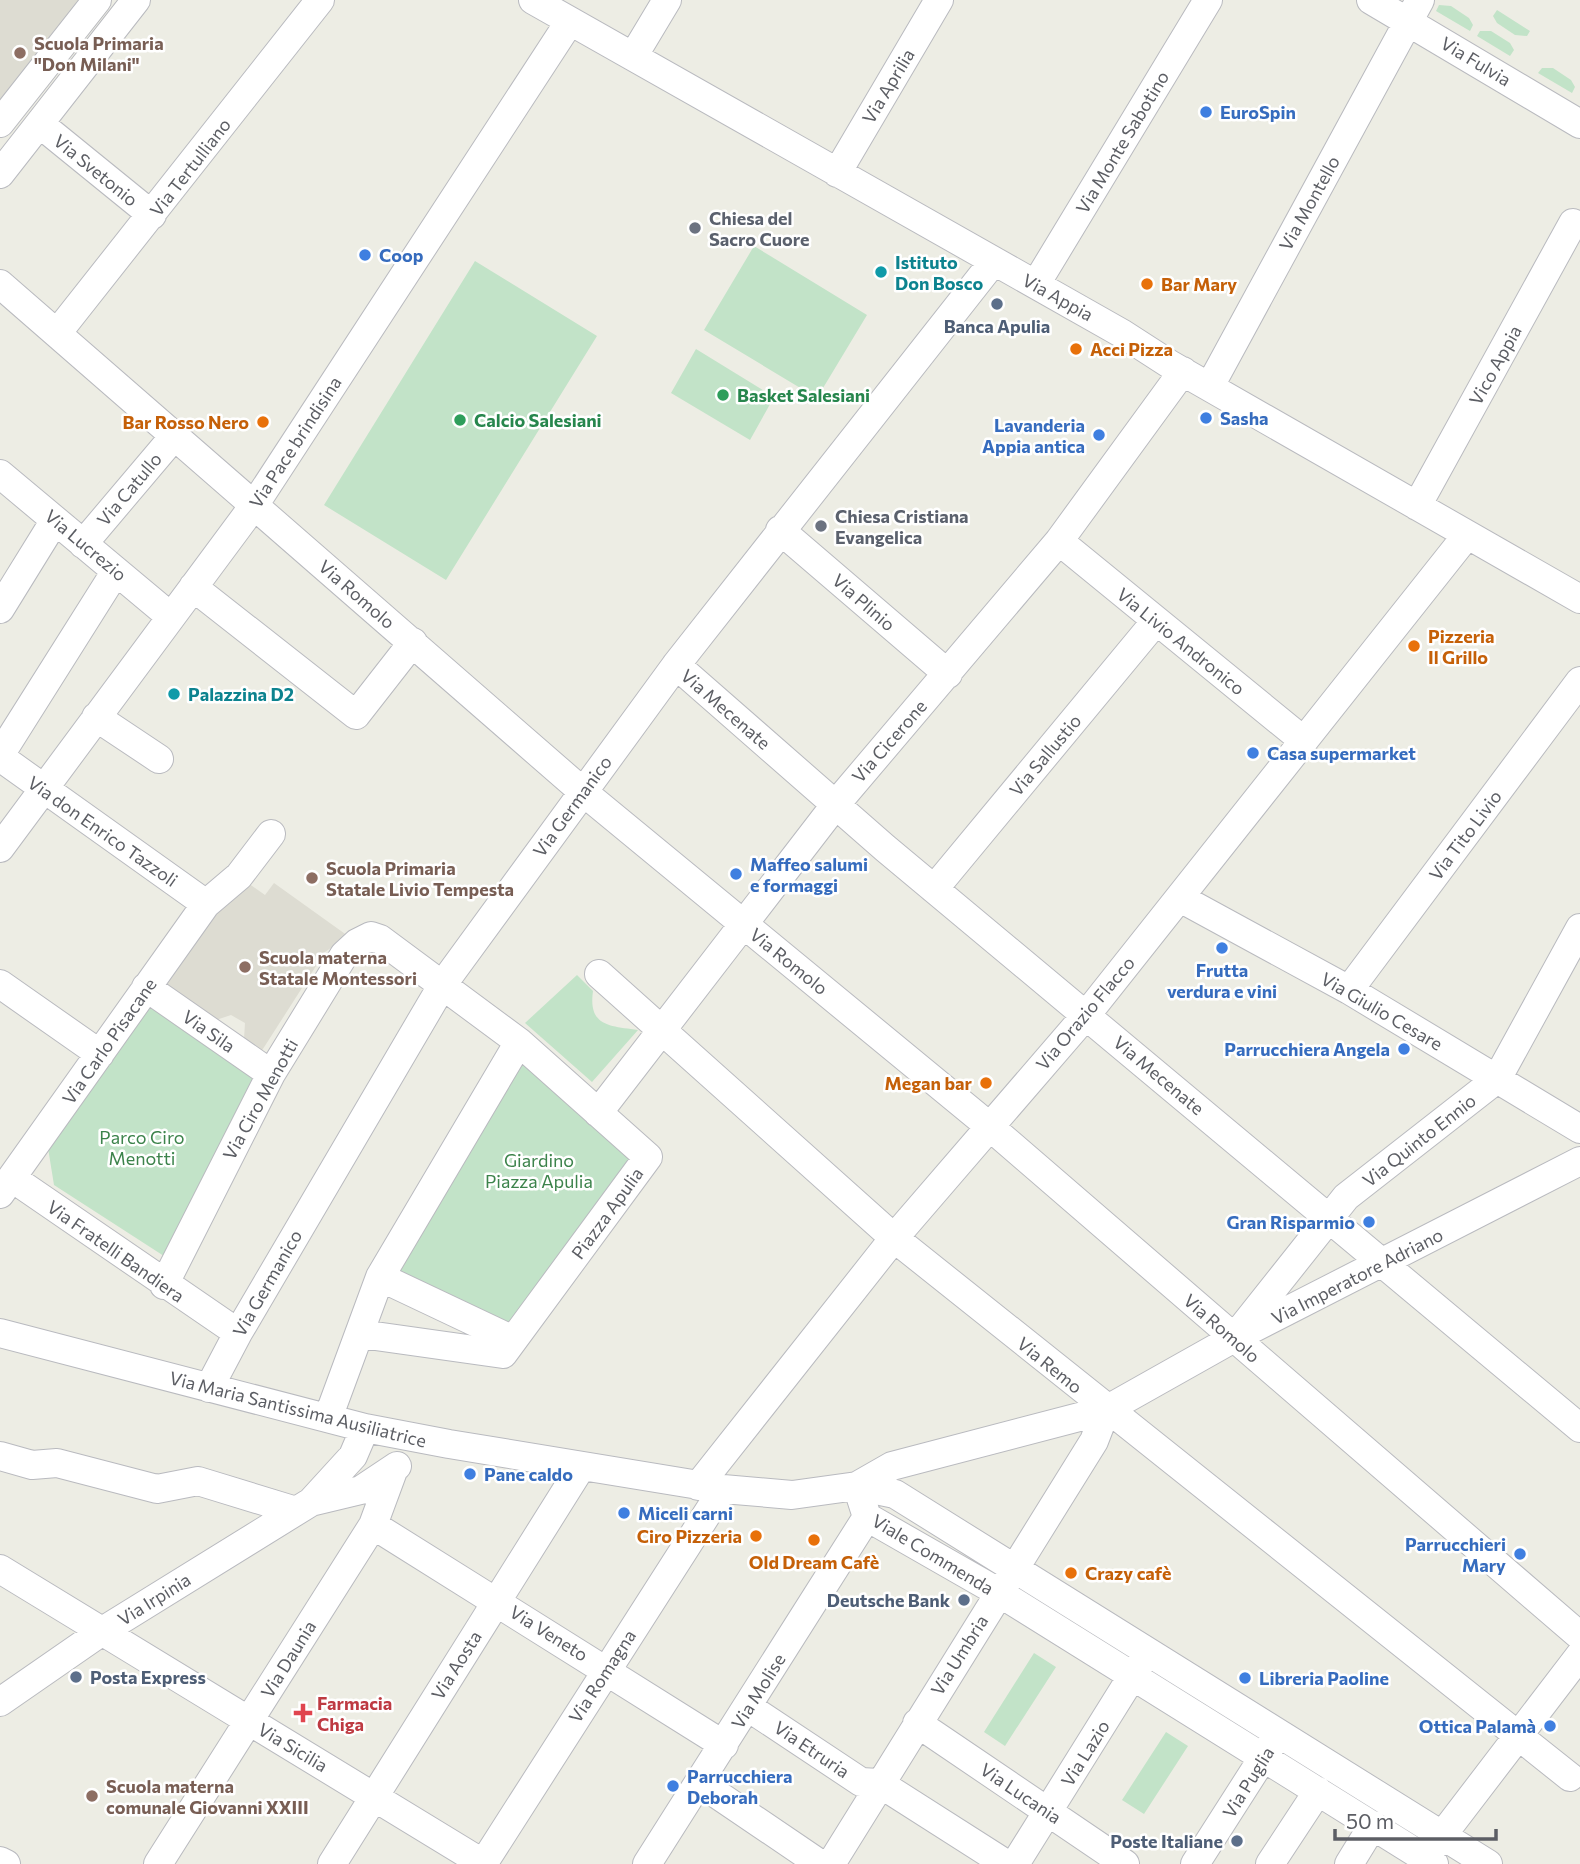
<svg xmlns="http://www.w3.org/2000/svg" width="1580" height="1864" viewBox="0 0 1580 1864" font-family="Commissioner,sans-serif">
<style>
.education{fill:#dddcd2}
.green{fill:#c2e3c8}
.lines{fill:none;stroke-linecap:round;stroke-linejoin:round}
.minor-casing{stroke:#b9babf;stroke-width:30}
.minor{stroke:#fff;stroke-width:28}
.education-dot{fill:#8d6e63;stroke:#fff;stroke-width:2.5}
.shop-dot{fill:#3f7fe0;stroke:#fff;stroke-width:2.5}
.worship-dot{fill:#6b7280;stroke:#fff;stroke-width:2.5}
.culture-dot{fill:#0f9aa8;stroke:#fff;stroke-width:2.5}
.food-dot{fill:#e8710a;stroke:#fff;stroke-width:2.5}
.service-dot{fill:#5c6f8a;stroke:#fff;stroke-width:2.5}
.leisure-dot{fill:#2e9e5b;stroke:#fff;stroke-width:2.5}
.health-dot{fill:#e0444e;stroke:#fff;stroke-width:2.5}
.labels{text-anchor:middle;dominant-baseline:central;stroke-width:5;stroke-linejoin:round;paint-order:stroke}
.education-label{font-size:18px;font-weight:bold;fill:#785e54;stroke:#fff;text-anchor:start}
.street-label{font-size:18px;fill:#5c5e64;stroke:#fff}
.shop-label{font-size:18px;font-weight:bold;fill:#366cbe;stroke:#fff;text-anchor:start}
.worship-label{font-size:18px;font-weight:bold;fill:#5b616d;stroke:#fff;text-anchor:start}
.culture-label{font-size:18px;font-weight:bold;fill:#0d838f;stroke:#fff;text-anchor:start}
.food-label{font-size:18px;font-weight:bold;fill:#c56008;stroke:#fff;text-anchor:start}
.service-label{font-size:18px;font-weight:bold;fill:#4e5e75;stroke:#fff;text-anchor:end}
.leisure-label{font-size:18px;font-weight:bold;fill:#27864d;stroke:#fff;text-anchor:start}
.park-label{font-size:18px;fill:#3c834b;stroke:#fff}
.health-label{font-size:18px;font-weight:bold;fill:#be3a42;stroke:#fff;text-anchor:start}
</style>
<rect width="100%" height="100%" fill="#edede4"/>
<path class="education" d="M0 0H82L0 105Z
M248 883 265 895 274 883 348 936 325 952 261 1052 244 1039 245 1023 231 1015 216 1020 163 982 212 912Z"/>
<path class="green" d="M1439 5 1451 6 1469 18 1473 25 1470 31 1436 11Z
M1497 10 1530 31 1527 36 1515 35 1497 23 1493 16Z
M1480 31H1491L1510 43 1514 50 1510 56 1477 36Z
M1542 68H1553L1571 80 1575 87 1572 93 1538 73Z
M754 246 867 315 817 398 704 330Z
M475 261 597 336 446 580 324 505Z
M696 349 774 397 750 440 671 393Z
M577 975 593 991C588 1026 609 1026 638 1030L592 1082 525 1023Z
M152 1000 264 1081 167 1258 54 1185 48 1148Z
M524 1059 632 1158 512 1333 394 1274Z
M1034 1653 1056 1667 1005 1746 984 1732Z
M1166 1732 1188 1746 1144 1814 1122 1800Z"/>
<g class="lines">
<defs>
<path id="minor" d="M533 0 1123 334 1171 365 1580 599
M1371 0 1580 124
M634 55 667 0
M0 123 97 0
M40 124 152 215
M837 173 939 0
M0 174 136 0
M0 284 582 791 989 1126 1580 1636
M1036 284 1208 0
M58 332 320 0
M1210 386 1420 0
M0 474 171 617
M1417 506 1573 223
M780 530 948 674
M1059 541 1304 741
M83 544 176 434
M193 587 356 715 413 642
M0 609 55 520
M676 665 885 848 1580 1428
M96 717 159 759
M0 755 116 571
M0 757 206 904
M0 848 255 504 570 21
M934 889 1156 621
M1180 898 1349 990 1580 1129
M599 974 894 1238 1570 1777
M0 984 100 1054
M146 987 271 1074
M1349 990 1580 681
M598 1113 836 804 1059 541 1183 371
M12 1178 238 1333
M0 1194 206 904 239 876 271 834
M380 1277 513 1340
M164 1285 271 1074 344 955 357 943 371 936 380 939 519 1042 648 1157 503 1354 361 1334
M0 1333 365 1428 449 1444 723 1489 792 1495 857 1486 895 1494 1488 1864
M1238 1333 1346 1197 1497 1079 1580 928
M209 1388 238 1333 443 984 676 665 993 262
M328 1418 380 1277 519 1042
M0 1456 32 1465 57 1463 157 1489 198 1481 296 1511
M698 1486 894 1238 1087 1014 1467 535
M857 1486 892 1466 1106 1410 1234 1338 1580 1161
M857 1486 867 1517 998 1592 1434 1864
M311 1502 361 1490 397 1466
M373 1525 724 1745
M0 1569 484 1864
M0 1702 101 1632 311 1502 353 1456 365 1428
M748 1707 861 1782 879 1783 1006 1864
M917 1723 1125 1864
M699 1782 820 1864
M1431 1850 1580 1655
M0 1861 6 1864
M158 1864 373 1525 393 1471
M332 1864 581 1467
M483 1864 723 1489
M647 1864 867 1517
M831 1864 1094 1441 1106 1410
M1015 1864 1141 1662
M1195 1864 1273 1742
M1270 1864 1318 1791
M1349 1864 1373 1825"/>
</defs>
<use href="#minor" class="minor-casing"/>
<use href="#minor" class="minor"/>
</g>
<g class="education-dot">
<circle cx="20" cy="53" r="7"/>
<circle cx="312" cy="878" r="7"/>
<circle cx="245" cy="967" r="7"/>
<circle cx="92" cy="1796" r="7"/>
</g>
<g class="shop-dot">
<circle cx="1206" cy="112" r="7"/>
<circle cx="365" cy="255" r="7"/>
<circle cx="1206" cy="418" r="7"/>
<circle cx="1099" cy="435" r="7"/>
<circle cx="1253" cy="753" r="7"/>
<circle cx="736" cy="874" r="7"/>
<circle cx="1222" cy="948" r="7"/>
<circle cx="1404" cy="1049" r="7"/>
<circle cx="1369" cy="1222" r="7"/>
<circle cx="470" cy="1474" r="7"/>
<circle cx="624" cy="1513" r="7"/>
<circle cx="1520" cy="1554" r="7"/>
<circle cx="1245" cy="1678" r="7"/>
<circle cx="1550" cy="1726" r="7"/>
<circle cx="673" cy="1786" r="7"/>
</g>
<g class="worship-dot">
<circle cx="695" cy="228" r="7"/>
<circle cx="821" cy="526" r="7"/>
</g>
<g class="culture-dot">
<circle cx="881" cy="272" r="7"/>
<circle cx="174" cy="694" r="7"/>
</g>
<g class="food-dot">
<circle cx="1147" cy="284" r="7"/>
<circle cx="1076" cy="349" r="7"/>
<circle cx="263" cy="422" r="7"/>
<circle cx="1414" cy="646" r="7"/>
<circle cx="986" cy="1083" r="7"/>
<circle cx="756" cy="1536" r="7"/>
<circle cx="814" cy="1540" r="7"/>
<circle cx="1071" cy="1573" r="7"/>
</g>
<g class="service-dot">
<circle cx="997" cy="304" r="7"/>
<circle cx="964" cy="1600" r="7"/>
<circle cx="76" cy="1677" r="7"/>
<circle cx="1237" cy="1841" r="7"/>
</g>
<g class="leisure-dot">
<circle cx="723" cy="395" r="7"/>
<circle cx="460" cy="420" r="7"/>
</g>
<path class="health-dot" d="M299.5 1702.5h7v7h7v7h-7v7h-7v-7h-7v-7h7z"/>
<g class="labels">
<g class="education-label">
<text x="34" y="43">Scuola Primaria<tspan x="34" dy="21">"Don Milani"</tspan></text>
<text x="326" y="868">Scuola Primaria<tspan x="326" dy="21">Statale Livio Tempesta</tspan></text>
<text x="259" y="957">Scuola materna<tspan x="259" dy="21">Statale Montessori</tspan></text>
<text x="106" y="1786">Scuola materna<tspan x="106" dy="21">comunale Giovanni XXIII</tspan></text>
</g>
<g class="street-label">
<text transform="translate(1476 61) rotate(31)">Via Fulvia</text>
<text transform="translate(888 86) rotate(-59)">Via Aprilia</text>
<text transform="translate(1122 142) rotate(-59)">Via Monte Sabotino</text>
<text transform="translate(190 167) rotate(-52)">Via Tertulliano</text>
<text transform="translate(96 170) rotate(39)">Via Svetonio</text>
<text transform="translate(1309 203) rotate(-61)">Via Montello</text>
<text transform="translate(1058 297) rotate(29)">Via Appia</text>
<text transform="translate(1495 365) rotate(-61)">Vico Appia</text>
<text transform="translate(295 442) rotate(-57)">Via Pace brindisina</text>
<text transform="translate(129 489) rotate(-50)">Via Catullo</text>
<text transform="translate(86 545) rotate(40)">Via Lucrezio</text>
<text transform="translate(357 594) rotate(41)">Via Romolo</text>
<text transform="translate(864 602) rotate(41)">Via Plinio</text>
<text transform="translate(1181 641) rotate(39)">Via Livio Andronico</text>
<text transform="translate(726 709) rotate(41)">Via Mecenate</text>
<text transform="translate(889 741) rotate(-49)">Via Cicerone</text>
<text transform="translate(1045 755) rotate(-50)">Via Sallustio</text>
<text transform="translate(572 806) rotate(-54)">Via Germanico</text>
<text transform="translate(103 831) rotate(35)">Via don Enrico Tazzoli</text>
<text transform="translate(1465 835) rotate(-53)">Via Tito Livio</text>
<text transform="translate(789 961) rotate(39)">Via Romolo</text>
<text transform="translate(1382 1011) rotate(30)">Via Giulio Cesare</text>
<text transform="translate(1085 1013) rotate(-50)">Via Orazio Flacco</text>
<text transform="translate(209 1031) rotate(35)">Via Sila</text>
<text transform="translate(109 1041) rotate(-55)">Via Carlo Pisacane</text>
<text transform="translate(1159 1075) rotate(40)">Via Mecenate</text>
<text transform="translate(260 1099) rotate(-61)">Via Ciro Menotti</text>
<text transform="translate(1419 1140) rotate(-38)">Via Quinto Ennio</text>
<text transform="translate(607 1213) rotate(-54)">Piazza Apulia</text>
<text transform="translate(116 1251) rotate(35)">Via Fratelli Bandiera</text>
<text transform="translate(1357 1276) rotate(-27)">Via Imperatore Adriano</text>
<text transform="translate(267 1283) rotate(-60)">Via Germanico</text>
<text transform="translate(1222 1328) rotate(41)">Via Romolo</text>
<text transform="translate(1050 1365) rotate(39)">Via Remo</text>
<text transform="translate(298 1409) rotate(14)">Via Maria Santissima Ausiliatrice</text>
<text transform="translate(933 1554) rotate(31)">Viale Commenda</text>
<text transform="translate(154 1599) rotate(-32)">Via Irpinia</text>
<text transform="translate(549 1633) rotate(32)">Via Veneto</text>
<text transform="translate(959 1655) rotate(-58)">Via Umbria</text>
<text transform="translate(288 1659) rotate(-58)">Via Daunia</text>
<text transform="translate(456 1665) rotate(-58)">Via Aosta</text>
<text transform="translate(602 1676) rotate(-57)">Via Romagna</text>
<text transform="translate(758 1691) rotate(-58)">Via Molise</text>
<text transform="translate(293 1747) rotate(31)">Via Sicilia</text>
<text transform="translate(812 1749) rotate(34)">Via Etruria</text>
<text transform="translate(1085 1753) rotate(-58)">Via Lazio</text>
<text transform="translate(1248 1782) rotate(-58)">Via Puglia</text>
<text transform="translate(1021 1793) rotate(34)">Via Lucania</text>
</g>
<g class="shop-label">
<text x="1220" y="112">EuroSpin</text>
<text x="379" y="255">Coop</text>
<text x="1220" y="418">Sasha</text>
<text x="1085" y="425" text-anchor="end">Lavanderia<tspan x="1085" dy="21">Appia antica</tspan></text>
<text x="1267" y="753">Casa supermarket</text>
<text x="750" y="864">Maffeo salumi<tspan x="750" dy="21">e formaggi</tspan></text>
<text x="1222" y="970" text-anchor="middle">Frutta<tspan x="1222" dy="21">verdura e vini</tspan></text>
<text x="1390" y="1049" text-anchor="end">Parrucchiera Angela</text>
<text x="1355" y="1222" text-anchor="end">Gran Risparmio</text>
<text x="484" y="1474">Pane caldo</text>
<text x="638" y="1513">Miceli carni</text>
<text x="1506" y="1544" text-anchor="end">Parrucchieri<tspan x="1506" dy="21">Mary</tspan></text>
<text x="1259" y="1678">Libreria Paoline</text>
<text x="1536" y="1726" text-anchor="end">Ottica Palamà</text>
<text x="687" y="1776">Parrucchiera<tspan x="687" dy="21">Deborah</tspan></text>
</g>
<g class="worship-label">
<text x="709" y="218">Chiesa del<tspan x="709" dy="21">Sacro Cuore</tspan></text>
<text x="835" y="516">Chiesa Cristiana<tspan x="835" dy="21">Evangelica</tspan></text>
</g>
<g class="culture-label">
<text x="895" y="262">Istituto<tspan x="895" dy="21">Don Bosco</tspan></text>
<text x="188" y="694">Palazzina D2</text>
</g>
<g class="food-label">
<text x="1161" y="284">Bar Mary</text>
<text x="1090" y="349">Acci Pizza</text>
<text x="249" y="422" text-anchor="end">Bar Rosso Nero</text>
<text x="1428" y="636">Pizzeria<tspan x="1428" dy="21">Il Grillo</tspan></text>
<text x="972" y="1083" text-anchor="end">Megan bar</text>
<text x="742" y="1536" text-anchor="end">Ciro Pizzeria</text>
<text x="814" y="1562" text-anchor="middle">Old Dream Cafè</text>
<text x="1085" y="1573">Crazy cafè</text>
</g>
<g class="service-label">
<text x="997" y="326" text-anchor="middle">Banca Apulia</text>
<text x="950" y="1600">Deutsche Bank</text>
<text x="90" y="1677" text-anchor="start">Posta Express</text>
<text x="1223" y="1841">Poste Italiane</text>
</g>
<g class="leisure-label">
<text x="737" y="395">Basket Salesiani</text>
<text x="474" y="420">Calcio Salesiani</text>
</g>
<g class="park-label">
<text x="142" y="1137">Parco Ciro<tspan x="142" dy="21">Menotti</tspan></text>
<text x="539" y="1160">Giardino<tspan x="539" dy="21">Piazza Apulia</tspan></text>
</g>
<g class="health-label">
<text x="317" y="1703">Farmacia<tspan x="317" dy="21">Chiga</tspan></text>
</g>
</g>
<path d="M1335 1829v10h161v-10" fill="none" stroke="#5c5e64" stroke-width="3.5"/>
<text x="1346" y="1829" font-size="21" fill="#5c5e64" stroke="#ffffff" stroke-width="5" paint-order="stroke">50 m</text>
</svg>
